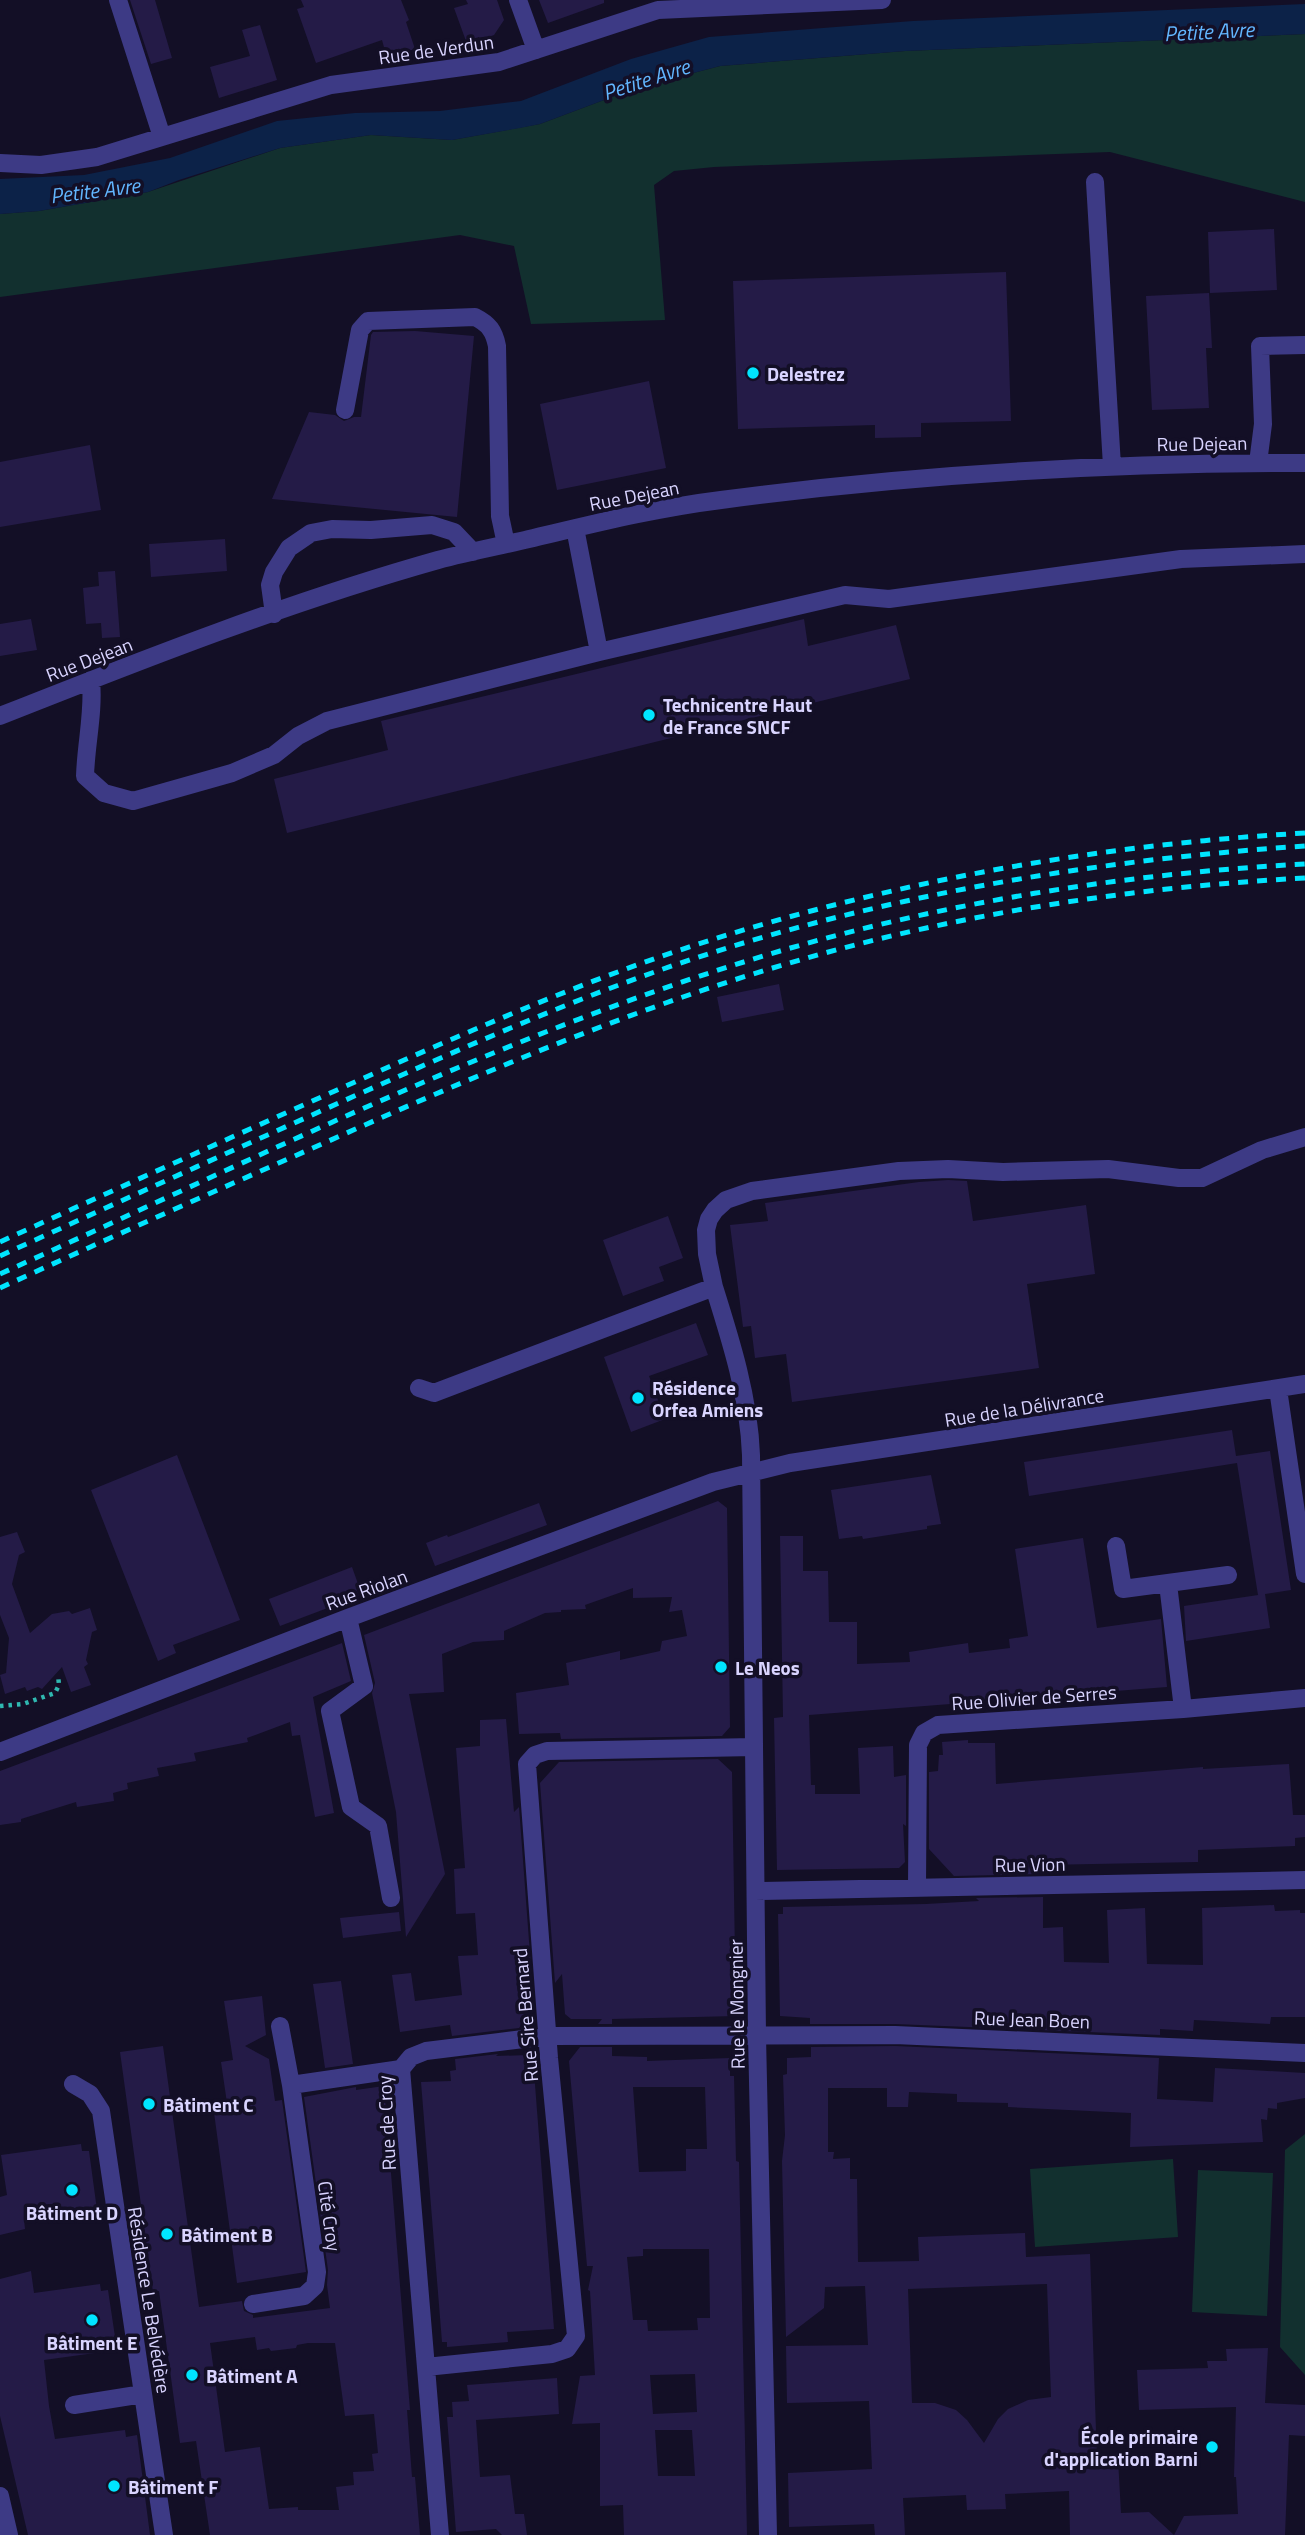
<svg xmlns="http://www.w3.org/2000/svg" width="1305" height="2535" viewBox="0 0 1305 2535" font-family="'Titillium Web',sans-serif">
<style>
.green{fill:#12302f}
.water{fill:#0c2248}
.building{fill:#241b47;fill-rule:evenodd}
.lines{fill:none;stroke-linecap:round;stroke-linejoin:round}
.path{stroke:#2fb8b0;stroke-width:4.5;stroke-dasharray:3.5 5;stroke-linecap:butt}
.minor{stroke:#3d3a85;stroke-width:18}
.rail{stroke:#00e5ff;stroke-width:5;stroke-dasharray:10 9;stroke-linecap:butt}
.poi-dot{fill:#00e5ff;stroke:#130f26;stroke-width:2.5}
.labels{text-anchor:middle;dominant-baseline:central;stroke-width:7;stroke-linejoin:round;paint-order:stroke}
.street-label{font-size:19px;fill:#d9d4ff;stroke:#130f26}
.poi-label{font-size:19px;font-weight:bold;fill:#d9d4ff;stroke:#130f26;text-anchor:start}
.water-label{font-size:21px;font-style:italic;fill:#62b6ff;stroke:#130f26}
</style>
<rect width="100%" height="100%" fill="#130f26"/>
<path class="green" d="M1305 34V202L1110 152 714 167 674 171 654 185 665 320 531 324 514 246 460 235 0 297V214L39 211 148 192 280 148 371 135 452 140 540 124 636 88 720 66 905 51Z
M1305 2134V2375L1280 2347 1285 2150Z
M1173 2159 1178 2237 1035 2247 1030 2169Z
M1198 2170 1273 2173 1267 2316 1192 2312Z"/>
<path class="water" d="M1305 4V34L905 51 720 66 636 88 540 124 520 128 452 140 371 135 280 148 179 180 148 192 39 211 0 214V179L84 175 170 158 277 121 355 113 440 111 521 101 631 59 709 37 913 21Z"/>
<path class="building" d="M130 0H155L172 58 151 64Z
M301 0H401L409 20 406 22 415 49 387 58 382 40 316 63 297 9 304 7Z
M466 0H497L504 20 494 35 480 40 479 37 466 41 454 8 468 4Z
M539 0H604V3L548 23Z
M260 25 277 80 219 98 210 67 250 56 242 30Z
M1274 229 1277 290 1210 293 1208 232Z
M1006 272 1011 421 921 423V437L875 438V425L738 429 733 281Z
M1209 293 1212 348H1206L1209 408 1152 410 1146 296Z
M415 331 474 336 457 517 272 499 309 412 335 415 344 421 354 417H361L371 335 373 332Z
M649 381 666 468 557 490 540 404Z
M90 445 101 510 0 527V462Z
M225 539 227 571 151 577 149 544Z
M115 571 120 637 102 638 101 623 86 624 83 588 99 586 98 572Z
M31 619 37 650 0 656V624Z
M804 619 808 646 896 625 910 679 287 833 274 779 388 750 381 721Z
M779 984 784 1010 722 1022 717 997Z
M948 1180 967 1181 973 1221 1086 1205 1095 1274 1027 1284 1039 1368 792 1402 786 1354 755 1358 751 1326 743 1327 730 1225 768 1221 765 1203 919 1182Z
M668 1216 683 1258 659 1267 664 1281 623 1296 603 1240Z
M696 1323 708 1355 649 1376 665 1419 631 1432 604 1357Z
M1232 1430 1236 1456 1270 1451 1291 1590 1258 1595 1237 1463 1029 1496 1024 1462Z
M177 1455 240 1620 173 1645 176 1653 158 1661 91 1490Z
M931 1475 941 1524 927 1526V1529L863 1539 862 1536 839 1539 831 1490Z
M718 1501 727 1508 730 1727 722 1736 561 1739 560 1733 519 1734 516 1693 569 1685 566 1663 620 1651V1660L660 1651 662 1641 687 1636 682 1610 669 1612 672 1597 633 1598V1588L585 1605 586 1609 561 1610V1612L545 1613 504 1631V1640L473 1642 442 1654 444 1692 409 1694 445 1874 406 1937 396 1812 372 1693 375 1683 364 1635Z
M539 1503 547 1525 435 1566 426 1543 447 1535 448 1537Z
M17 1532 25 1552 19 1555 12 1584 30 1633 52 1614 69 1611 72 1614 90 1608 97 1630 92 1632 86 1660 88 1664 84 1667 91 1685 71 1692 62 1667 42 1689 38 1687 27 1691 25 1687 5 1694 0 1675 6 1673 9 1638 0 1615V1537Z
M780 1536H803V1571H828L829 1622H857V1664L910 1662 909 1652 968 1643 969 1653 1010 1648 1009 1639 1028 1636 1015 1549 1083 1538 1097 1628 1161 1619 1167 1687 809 1715 811 1785H815V1794H860L858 1748 893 1746 894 1777 906 1775V1826L903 1824 905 1862 899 1868 777 1870 774 1718 783 1717Z
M352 1567 362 1595 280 1626 269 1599Z
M1265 1594 1270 1628 1186 1641 1184 1606Z
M342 1643 351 1681 313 1697 334 1813 315 1817 300 1735 292 1736 290 1722 247 1738 248 1742 194 1753 196 1761 157 1768 159 1776 127 1783 128 1789 113 1793 114 1801 77 1807 76 1802 21 1819V1822L0 1825V1771Z
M506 1719 514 1812 519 1807 534 2008 530 2009V2013L519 2028 452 2036 450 2025 400 2032 392 1975 411 1973 415 2001 462 1995 458 1956 478 1955 475 1913 456 1914 454 1869 465 1868 456 1748 480 1746V1720Z
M968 1740V1743H995L996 1784 1203 1767V1769L1289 1764 1293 1815H1305V1837L1295 1838V1846L1198 1850V1862L1042 1865V1874L954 1876 929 1849V1772L938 1771 939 1755H943L942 1742Z
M718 1759 732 1772 736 2016 612 2019V2024H598L602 2019H571L565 2014 562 1974 555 1983 540 1783 559 1762Z
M1043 1897V1928L1063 1927 1064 1962 1109 1963 1107 1910 1145 1908 1147 1964 1203 1965 1202 1908 1274 1905 1275 1911 1300 1910V1913H1305V2017H1271L1270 2024 1194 2020 1193 2031 1160 2029V2035L895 2024H810V2018L780 2016 778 1914H783V1907L926 1904 979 1901 976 1898Z
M399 1912 401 1931 343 1938 340 1918Z
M341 1981 353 2064 325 2068 313 1984Z
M262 1996 266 2035 245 2046 269 2059 275 2101 282 2100 306 2272 237 2283 213 2105 227 2103 221 2062 233 2060 224 2001Z
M163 2046 199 2307 242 2301 244 2311 253 2315V2318L330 2308 327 2285 328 2270 304 2097 356 2087V2090L384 2086 410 2410H407L412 2477H415L420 2535H210L196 2441 180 2443 159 2291 153 2292 120 2052ZM255 2337 257 2350 269 2348 271 2351 296 2348 297 2345 308 2343H335L345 2416 374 2414 378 2453 372 2454 374 2471 353 2472 354 2485 336 2487 339 2510H298V2507L269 2509 260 2447 225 2452 210 2343Z
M895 2046 1159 2058 1157 2099 1213 2102 1215 2068 1305 2073V2098L1277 2103V2109L1268 2108 1267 2120 1261 2119 1263 2142 1130 2147 1131 2113 1008 2107V2103L957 2102V2094L909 2092 908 2107H887V2088H828V2152H834L833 2159 850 2158V2179H857L858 2262 919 2261 918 2237 1025 2233 1026 2257 1090 2254 1097 2460 1118 2459 1121 2513 1149 2512 1174 2535 1184 2516 1238 2514 1236 2477H1234L1236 2407 1139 2410 1137 2370 1208 2368 1207 2361H1227L1226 2349 1268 2348 1265 2403 1305 2405V2436L1289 2435 1285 2535H1070L1069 2491 1005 2494 1006 2509 967 2510 966 2495 903 2498 905 2535H875L874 2524 789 2527 788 2473 872 2469 869 2401 787 2403 786 2346 868 2345 865 2286 825 2287 824 2308 786 2337 782 2161 785 2135 783 2075 787 2074V2058L811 2057V2047ZM1047 2284 1051 2397 1028 2400 1008 2409 998 2419 984 2443 967 2420 956 2410 935 2403H912L908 2289Z
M580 2047H612V2056L647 2057V2061L730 2058V2076H734L736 2161 739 2162 747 2535H624L623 2505 600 2506V2423L572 2424 580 2376 595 2375 590 2291 588 2290 593 2266H587L569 2061ZM633 2087H705L707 2149H686V2171L639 2172ZM643 2249H709L710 2318H697L698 2330 648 2331 647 2320H633L627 2257 643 2256ZM695 2374 697 2412 653 2414 650 2375ZM655 2430H692L695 2476H658Z
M498 2054 496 2056 528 2055V2060L533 2059 554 2329 507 2332 508 2342 447 2347V2342H442L421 2082 451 2081 450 2071 456 2070 455 2059Z
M81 2144 82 2151H89L97 2210 24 2220 25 2229 0 2235V2197L7 2195 1 2155Z
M31 2271 34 2293 100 2284 101 2291 108 2290 117 2350 44 2360 49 2406 55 2439 125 2430 126 2437 137 2435 150 2535H28L0 2416V2279Z
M557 2378 559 2414 476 2420 480 2477 510 2475 515 2514H524L527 2535H502L496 2529 456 2532 447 2417H453L452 2402 469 2401 467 2385Z"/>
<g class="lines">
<path class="path" d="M0 1706 23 1704 55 1693 59 1685 58 1675"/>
<path class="minor" d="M118 0 162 137
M518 0 536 50
M0 163 41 165 97 157 331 85 499 62 658 10 882 0
M1095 182 1112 466
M345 410 360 330 368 321 475 317C489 324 494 331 497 346L500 516 506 544
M1258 463 1263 424 1260 346 1305 345
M575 528 599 652
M274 614 270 585 274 572 289 548 311 533 332 529 371 530 432 525 454 532 473 552
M91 680C94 712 86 743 85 776L104 793 133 801 232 773 274 755 298 736 327 721 599 652 845 595 889 599 1181 559 1305 554
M0 716C144 659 289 602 438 560 468 552 499 546 529 539 593 524 656 508 721 500 915 474 1110 463 1305 463
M714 1287 707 1254 706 1230 709 1219 715 1210 726 1200 752 1191 899 1171 948 1169 1003 1172 1108 1169 1179 1178H1202L1262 1150 1305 1137
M419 1388 434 1393 714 1287C731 1341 749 1398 751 1455L757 2036 768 2535
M1278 1389 1305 1574
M1116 1546 1123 1589 1228 1575
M1168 1584 1183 1709
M348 1618 364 1686 330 1711 351 1807 378 1826 391 1898
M0 1752 348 1618 713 1482 790 1463 1305 1384
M917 1887 918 1745 924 1733 938 1725 1183 1709 1305 1698
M756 1891 1305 1880
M73 2084 90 2094 101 2111 164 2535
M291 2085 401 2069
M253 2304 304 2296 315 2286 317 2272 291 2085 280 2026
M426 2367 552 2354 567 2349 576 2336 549 2058 527 1764 535 1755 547 1751 754 1747
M74 2405 143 2394
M0 2496 9 2535
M440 2535 401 2069 411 2057 426 2051 548 2036 895 2035 1305 2053"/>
<path class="rail" d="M0 1242C109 1192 219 1143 328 1094 442 1043 556 992 674 952 878 884 1091 845 1305 833
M0 1256C114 1204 227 1153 341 1102 467 1046 594 989 727 948 915 890 1109 859 1305 846
M0 1274C244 1164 491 1040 747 961 927 905 1117 874 1305 864
M0 1288C107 1239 215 1191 322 1144 481 1073 640 1005 807 958 968 912 1137 887 1305 878"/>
</g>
<g class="poi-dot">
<circle cx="753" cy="373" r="7"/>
<circle cx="649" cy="715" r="7"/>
<circle cx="638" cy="1398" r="7"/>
<circle cx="721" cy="1667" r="7"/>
<circle cx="149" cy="2104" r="7"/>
<circle cx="72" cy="2190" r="7"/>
<circle cx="167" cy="2234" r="7"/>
<circle cx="92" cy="2320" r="7"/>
<circle cx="192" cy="2375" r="7"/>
<circle cx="1212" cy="2447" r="7"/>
<circle cx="114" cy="2486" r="7"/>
</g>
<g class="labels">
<g class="street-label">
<text transform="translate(436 49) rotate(-8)">Rue de Verdun</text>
<text transform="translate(1202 443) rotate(-1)">Rue Dejean</text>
<text transform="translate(634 495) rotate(-11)">Rue Dejean</text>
<text transform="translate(89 659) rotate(-21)">Rue Dejean</text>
<text transform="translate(1024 1407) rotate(-9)">Rue de la Délivrance</text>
<text transform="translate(366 1589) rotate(-20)">Rue Riolan</text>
<text transform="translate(1034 1697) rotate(-4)">Rue Olivier de Serres</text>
<text transform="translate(1030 1864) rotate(-1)">Rue Vion</text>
<text transform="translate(736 2004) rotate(-91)">Rue le Mongnier</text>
<text transform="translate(525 2015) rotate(-95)">Rue Sire Bernard</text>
<text transform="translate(1032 2019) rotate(2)">Rue Jean Boen</text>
<text transform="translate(386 2123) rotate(-93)">Rue de Croy</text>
<text transform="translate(330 2216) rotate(82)">Cité Croy</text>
<text transform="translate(150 2300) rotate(81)">Résidence Le Belvédère</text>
</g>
<g class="poi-label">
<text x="767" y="373">Delestrez</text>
<text x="663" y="704">Technicentre Haut<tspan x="663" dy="22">de France SNCF</tspan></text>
<text x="652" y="1387">Résidence<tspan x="652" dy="22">Orfea Amiens</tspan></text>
<text x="735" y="1667">Le Neos</text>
<text x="163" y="2104">Bâtiment C</text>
<text x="72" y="2212" text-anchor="middle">Bâtiment D</text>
<text x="181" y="2234">Bâtiment B</text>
<text x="92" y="2342" text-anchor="middle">Bâtiment E</text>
<text x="206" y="2375">Bâtiment A</text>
<text x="1198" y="2436" text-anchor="end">École primaire<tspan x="1198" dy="22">d'application Barni</tspan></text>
<text x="128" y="2486">Bâtiment F</text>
</g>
<g class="water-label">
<text transform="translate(1209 31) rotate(-3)">Petite Avre</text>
<text transform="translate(646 79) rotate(-18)">Petite Avre</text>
<text transform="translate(95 190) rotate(-7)">Petite Avre</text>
</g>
</g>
</svg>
